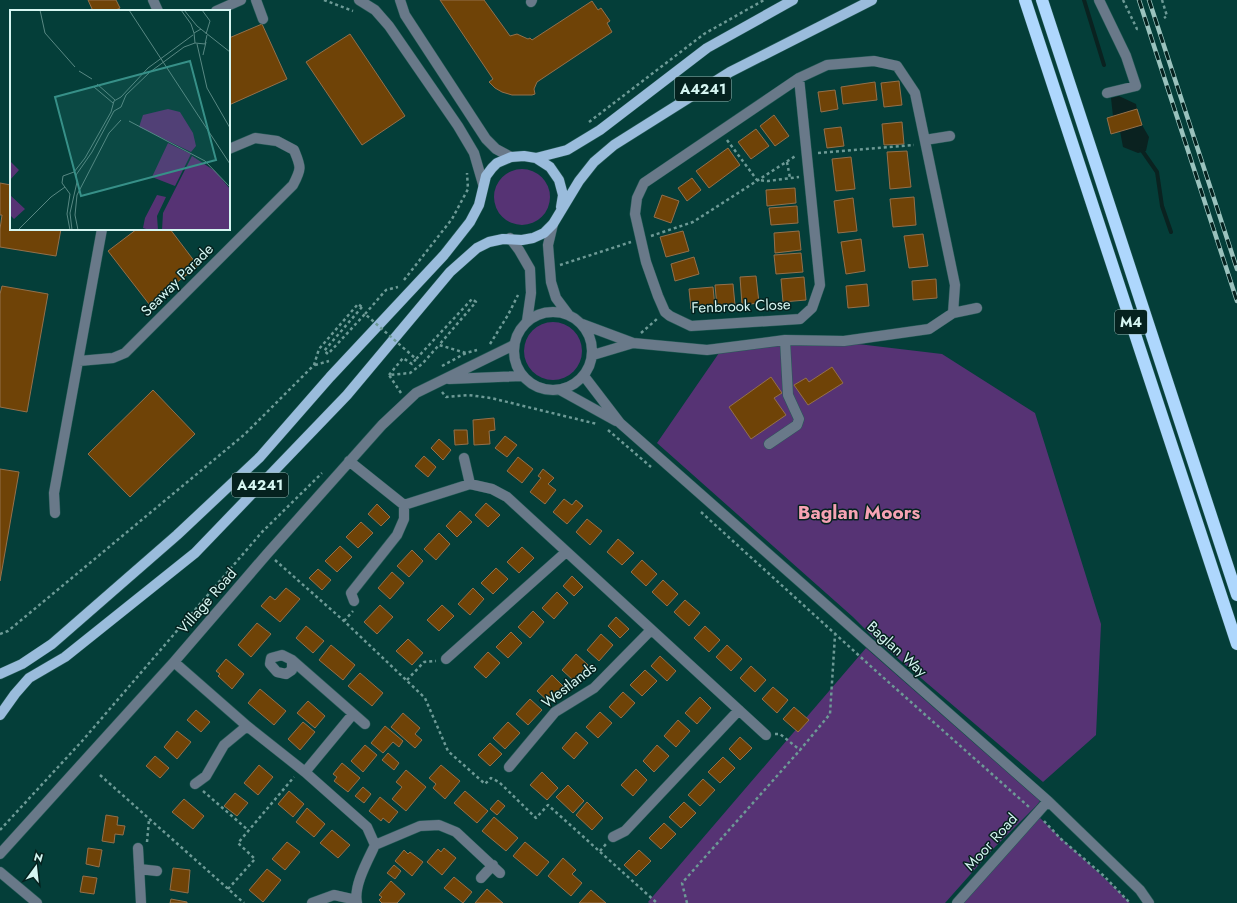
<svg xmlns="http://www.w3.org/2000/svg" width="1237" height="903" viewBox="0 0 1237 903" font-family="Jost,sans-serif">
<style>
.green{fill:#563374}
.water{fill:#0a2220}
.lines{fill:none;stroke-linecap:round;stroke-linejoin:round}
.stream{stroke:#0a2220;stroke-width:4}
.building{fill:#6f4307;stroke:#94704b}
.minor-casing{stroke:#265b57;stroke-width:11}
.major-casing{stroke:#265b57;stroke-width:11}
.highway-casing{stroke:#265b57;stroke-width:13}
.path{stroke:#6d9a96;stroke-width:2.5;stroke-dasharray:3 3;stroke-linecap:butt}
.minor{stroke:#697989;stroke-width:10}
.major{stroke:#9abcdc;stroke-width:10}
.highway{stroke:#aed7fd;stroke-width:12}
.rail-casing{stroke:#9ac2bd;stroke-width:4.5}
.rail{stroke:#05221f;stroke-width:3;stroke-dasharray:9;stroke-linecap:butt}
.path-bridge{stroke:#6d9a96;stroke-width:2.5;stroke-dasharray:3 3;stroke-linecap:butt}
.labels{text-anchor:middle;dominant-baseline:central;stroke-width:3;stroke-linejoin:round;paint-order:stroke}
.shield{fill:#05221f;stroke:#97b6b3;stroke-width:1}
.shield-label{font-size:14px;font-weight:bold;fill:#d6f6f2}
.street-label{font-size:15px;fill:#d6f6f2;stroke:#05221f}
.district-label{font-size:19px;font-weight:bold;fill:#f6a3b3;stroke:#05221f}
.inset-road{fill:none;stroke:#588883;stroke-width:1}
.view{fill:#379088;fill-opacity:0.15;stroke:#379088;stroke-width:2}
.inset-edge{fill:none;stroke:#d6f6f2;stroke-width:2}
</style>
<rect width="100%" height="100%" fill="#043e39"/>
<path class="green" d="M494 197a28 28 0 1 1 56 0a28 28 0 1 1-56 0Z
M524 351a29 29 0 1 1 58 0a29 29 0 1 1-58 0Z
M783 342H841L942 354 1035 413 1101 624 1096 735 1043 782 874 638 853 617 657 443 719 353Z
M866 648 1040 801 1036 806 992 850 945 903H649L648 902Z
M1036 814C1067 845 1100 872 1130 903H960Z"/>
<path class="water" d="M1119 96 1136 104 1137 109 1113 116 1111 98Z
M1142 125 1149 137 1146 151 1138 153 1123 147 1120 131Z"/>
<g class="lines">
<path class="stream" d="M1084 0 1104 65
M1141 149 1157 172 1162 206 1171 232"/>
</g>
<path class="building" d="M88 0H116L120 8 114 11H93Z
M440 0H484L510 36 517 34 528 39 530 38 532 40 592 1 598 10 601 8 610 21 607 23 612 32 537 82 534 89 535 94 532 95H512L502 92 495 88 489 82 493 79Z
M262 24 287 79 229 105V38Z
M350 34 405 116 362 145 306 62Z
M899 81 902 105 884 107 881 83Z
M875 82 877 100 843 104 841 87Z
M835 90 838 109 821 112 818 92Z
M1137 109 1142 125 1111 134 1107 118Z
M774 115 789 136 775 146 760 126Z
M902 122 904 144 884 145 882 124Z
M841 127 844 146 827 148 824 129Z
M756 129 769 146 751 159 738 142Z
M728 148 740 165 709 188 696 171Z
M907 151 911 187 890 189 887 152Z
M851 157 855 189 836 191 832 159Z
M692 178 701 190 687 201 678 188Z
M0 183 11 185V229H61L56 256 0 247V229L2 215H0Z
M795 188 796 203 767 206 766 190Z
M662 195 679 201 671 223 654 217Z
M914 197 916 225 893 227 890 199Z
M853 198 857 231 838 233 834 201Z
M797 206 798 223 771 225 769 208Z
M137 229H170L198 266 149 304 108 251Z
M683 231 689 251 666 257 660 237Z
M799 231 801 250 775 253 774 233Z
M923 234 928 266 909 268 904 236Z
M861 239 865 271 846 274 841 242Z
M801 253 803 272 776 274 774 255Z
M694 257 699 274 675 281 671 264Z
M756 276 759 303 742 305 740 277Z
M804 277 806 300 783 302 781 279Z
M936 279 937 298 913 300 912 281Z
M733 284 735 305 717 307 715 285Z
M867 284 869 306 848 308 846 286Z
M2 286 48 294 27 412 0 407V294Z
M713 287 715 307 691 309 689 289Z
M832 367 843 383 808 405 794 385 806 378 809 382Z
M771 377 782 393 774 398 786 415 751 439 729 407Z
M153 390 195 434 130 497 88 454Z
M494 418 495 430 489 431 490 444 474 445 473 420Z
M454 430H467L468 444 455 445Z
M505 436 517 445 507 457 495 448Z
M439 439 451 450 443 460 431 448Z
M424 456 436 467 428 477 415 466Z
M518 457 533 469 522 483 507 471Z
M0 469 19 472 0 581Z
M543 469 554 478 548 484 556 490 545 504 530 492 541 478 538 476Z
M564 499 572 505 576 500 583 506 567 524 553 512Z
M486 503 500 515 488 527 475 515Z
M377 504 390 517 381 526 368 514Z
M460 511 472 522 457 537 446 526Z
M587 519 602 531 590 545 576 532Z
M361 522 373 533 358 548 346 537Z
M439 533 450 544 436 560 424 549Z
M618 539 634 553 622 565 607 552Z
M340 546 352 557 337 572 325 561Z
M522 547 534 558 519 573 507 562Z
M412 550 423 561 409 577 397 566Z
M642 560 657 574 646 586 631 572Z
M496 568 508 579 493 594 481 583Z
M318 569 331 580 322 590 309 578Z
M392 572 404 583 390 599 378 588Z
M572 576 583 587 574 596 563 586Z
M663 580 678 594 667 606 652 592Z
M286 588 300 599 280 622 261 606 270 596 275 600Z
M473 588 484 599 470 615 458 604Z
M557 592 568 603 554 619 542 608Z
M685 600 700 613 689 626 674 612Z
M380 605 393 617 377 634 364 622Z
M442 605 454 616 439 631 427 620Z
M533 611 544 622 530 638 518 627Z
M616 617 629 629 620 638 608 626Z
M257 623 271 634 251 657 238 645Z
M306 626 324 641 313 653 296 638Z
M705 626 720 640 709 652 694 638Z
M511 632 522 643 508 658 496 647Z
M601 634 613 645 599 661 587 650Z
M408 639 423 653 412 665 396 651Z
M331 645 355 665 343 680 319 660Z
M727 645 742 659 731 671 716 657Z
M488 652 500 663 486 678 474 667Z
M576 654 588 665 574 681 562 670Z
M660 656 676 671 667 681 651 666Z
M226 659 244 674 232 689 218 676 220 674 216 671Z
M751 666 766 680 755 692 740 678Z
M645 670 657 681 642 696 630 685Z
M360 673 383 693 372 706 348 686Z
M552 675 563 686 549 702 537 691Z
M773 687 788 700 777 713 762 699Z
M260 689 286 711 274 725 248 703Z
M623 692 635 703 621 718 609 707Z
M700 697 711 708 697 724 685 713Z
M530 699 542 710 528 725 516 714Z
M308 701 325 716 315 728 297 713Z
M794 707 809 720 798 732 783 719Z
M196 710 210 722 201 732 187 720Z
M600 712 612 723 598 738 586 727Z
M403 713 420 728 415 734 422 740 415 748 391 727Z
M678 720 690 731 676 747 664 736Z
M303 722 315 732 300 750 288 739Z
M508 722 520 733 505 749 493 738Z
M385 726 403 741 399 747 393 742 383 753 371 743Z
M177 731 191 742 177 759 164 747Z
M576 732 588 743 574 759 562 748Z
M740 737 752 748 740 760 729 749Z
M490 743 502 754 490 766 478 755Z
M365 745 377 755 363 772 351 761Z
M657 745 669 756 654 772 643 761Z
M388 753 399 763 394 770 382 760Z
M155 756 169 768 160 778 146 766Z
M723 757 735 768 720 783 708 772Z
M342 763 360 778 348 792 334 781 337 777 333 774Z
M259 765 273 777 258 795 244 783Z
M441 765 460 781 445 799 433 788 436 784 429 778Z
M636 769 647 780 633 796 621 785Z
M406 770 426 787 406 811 392 799 402 787 396 782Z
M542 772 558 788 547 800 530 785Z
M703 779 715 790 700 806 688 795Z
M568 785 584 801 573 813 556 797Z
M363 787 371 794 364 803 355 796Z
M289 791 304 804 293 817 278 804Z
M465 791 488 811 477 823 454 803Z
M235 793 248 803 237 816 224 806Z
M380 797 398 812 389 823 383 818 381 821 369 811Z
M184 799 204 816 193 829 172 812Z
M498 800 505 806 497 815 490 809Z
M587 802 603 818 592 830 576 815Z
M684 802 696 813 681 828 669 817Z
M307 808 325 824 314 837 296 822Z
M106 815 118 817 117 825 125 826 123 835 115 834 114 843 102 841Z
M494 817 518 838 506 851 482 831Z
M664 823 676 834 661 849 649 838Z
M332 830 350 845 338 858 320 843Z
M287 842 300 852 285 870 272 859Z
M525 842 549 862 537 876 513 856Z
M88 848 102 850 99 867 86 864Z
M444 848 456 858 442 875 427 862 438 849 441 852Z
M404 850 408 854 410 852 423 862 412 876 395 861Z
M639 850 651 861 636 876 624 865Z
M563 858 576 870 572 874 582 883 571 896 548 876Z
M394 865 401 871 395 879 387 873Z
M173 868 190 870 188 893 170 890Z
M267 869 281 880 263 902 249 890Z
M83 876 97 878 94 894 80 892Z
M454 877 472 892 463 903 444 888Z
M391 881 405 894 397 903H382L379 900 382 897 379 895Z
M487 889 503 903H475Z
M591 890 606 903H579Z
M171 899 187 902V903H170Z"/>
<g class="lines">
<defs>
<path id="minor" d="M153 0 158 11
M256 0 263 19
M359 0 375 10 389 26 458 126 474 153 483 184
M400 0 405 15 486 139 496 149 511 157
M1099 0 1126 56 1136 86 1107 93
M531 2 532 0
M216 11 241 0
M925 140 950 136
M553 224 548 245 551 282 556 298 568 314
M510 238 519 250 530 269 531 293 527 321
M514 351a39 39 0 1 1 78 0a39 39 0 1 1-78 0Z
M953 313 977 308
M582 324 633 343 707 350 785 340 844 341 929 329 953 313 955 285 915 93 897 66 874 61 827 65 799 78 644 183 637 198 635 214 646 262 658 296 665 312 670 316 691 326 800 319 812 308 820 285 799 78
M593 355 633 343
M79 361 113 358 125 353 293 185C302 168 301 167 294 150L277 141 255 138 229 149
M584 376 620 423 1048 801 1140 890 1149 903
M449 379 523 376
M560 390 616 421
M769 444 797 425 799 419 788 395 785 340
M464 458 470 484
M349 461 404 505 470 484 492 489 507 497 766 735
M55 513 54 493 102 229
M354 601 351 593 397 535 404 519V505
M446 659 566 552
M292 660V670L286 674 277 672 270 664 271 658 282 655 292 660 365 724
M174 662 247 726 305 772 367 827 375 845C368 860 353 886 357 903
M509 767 555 712 594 688 651 630
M305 772 353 714
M195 784 206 776 224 745 247 726
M613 837 625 831 739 710
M375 845 420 826 439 825 456 832 500 873
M138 848 141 903
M0 854 174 662 267 554 382 425 416 393 514 345
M139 869 157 871
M0 872 37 903
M481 878 493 865
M312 903 334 895 356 900
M957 903 1048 801"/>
<path id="major" d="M536 158 567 150 600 130 707 48 793 0
M0 674 22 664 52 644 177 535 260 457 330 377 444 255 470 222 479 205 486 176 492 168 497 163 511 157 524 156 536 158 550 167 559 180 563 195 561 207
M0 715 15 694 29 678 65 657 195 553 347 395 450 272 477 248 489 242 503 239 522 240 533 238 544 233 553 224 579 181 594 162 614 145 730 72 872 0"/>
<path id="highway" d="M1025 0 1237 644
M1042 0 1237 595"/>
</defs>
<use href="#minor" class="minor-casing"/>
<use href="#major" class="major-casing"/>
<use href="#highway" class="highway-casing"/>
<path class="path" d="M324 0 353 11
M1123 0 1137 29H1139
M1162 0 1167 16 1164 18
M589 122 704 34 764 0
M727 140 757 180 768 181 799 177
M818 153 914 145
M787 162 790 178
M651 236 693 222 797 155
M560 265 631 242
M404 280 452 219 468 189 467 173
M365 314 386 290 398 287
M641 333 657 319
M490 344 508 315 518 295
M315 365 329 361
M442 366 466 353 477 350
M389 375 403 358 412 364 416 359
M442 392 446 397 468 395 491 398 597 424
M401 393 389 375 410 373 422 364 439 345 466 353
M608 430 651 467
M701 512 876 671 1029 807
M275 560 344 621 425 698 448 751 485 784 491 778 499 782 536 818 548 805 657 903
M344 621 353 611
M0 634 8 631 245 434 314 365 319 349 358 304 362 307
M407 680 424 662 436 661
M775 734H780L800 750 830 714 835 635
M100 775 244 903
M203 791 248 830
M1044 821 1061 839 1104 876 1130 903
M0 830 83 740 262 532 322 473
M147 842 149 820
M600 851 606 844
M228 889 255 859 238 843 294 777
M687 903 682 883 800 750"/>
<use href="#minor" class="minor"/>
<use href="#major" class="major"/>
<use href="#highway" class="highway"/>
<defs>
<path id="rail" d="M1139 0 1237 301
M1149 0 1237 269"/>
</defs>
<use href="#rail" class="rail-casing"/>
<use href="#rail" class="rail"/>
<path class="path-bridge" d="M362 307 324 351 328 354 365 314 416 359 472 299 476 302 439 345"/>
</g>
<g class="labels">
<g class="shield">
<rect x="675" y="77" width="56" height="24" rx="3"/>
<rect x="1115" y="310" width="32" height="24" rx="3"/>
<rect x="232" y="473" width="56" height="24" rx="3"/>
</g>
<g class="shield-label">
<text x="703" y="89">A4241</text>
<text x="1131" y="322">M4</text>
<text x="260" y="485">A4241</text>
</g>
<g class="street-label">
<text transform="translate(177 280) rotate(-45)">Seaway Parade</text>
<text transform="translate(741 306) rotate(-2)">Fenbrook Close</text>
<text transform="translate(207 601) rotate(-49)">Village Road</text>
<text transform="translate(897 649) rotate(42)">Baglan Way</text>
<text transform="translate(569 685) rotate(-38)">Westlands</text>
<text transform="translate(991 842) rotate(-48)">Moor Road</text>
</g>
<g class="district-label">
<text x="859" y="512">Baglan Moors</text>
</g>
</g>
<g transform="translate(10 10)">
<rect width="220" height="220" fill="#043e39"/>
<path d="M158 99 170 102 183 123 186 136 181 142 129 117 133 105ZM158 133 181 144 165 176 142 167ZM182 146 205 161 220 179V220H152L153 203ZM0 151 9 160 0 170ZM0 185 15 199 4 209 0 205ZM147 185 156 187 147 206 148 220H139L133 218 135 208Z" fill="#563374"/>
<path class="inset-road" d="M30 0 35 23 65 57M119 0 220 154M171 0 181 14 184 23M174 0 187 16 220 42M192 0 200 11 196 24M191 19 184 23 185 33 195 34 197 25M187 34 197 78 220 118M193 45 196 32M69 61 82 69M87 74 105 90M84 77 103 93M119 111 195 151 220 177M8 220 41 187 55 177M60 220 57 204 60 184 52 173 53 166 64 162 75 148 101 102 104 91 111 87 138 58 183 25M62 220 60 203 67 172 66 165 82 142 104 101 111 97 116 85 140 62 174 37 185 33M68 220 65 205 67 185 99 123 111 110"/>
<path class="view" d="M180 51 206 150 71 186 45 87Z"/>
<rect width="220" height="220" class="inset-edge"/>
</g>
<g transform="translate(36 867) rotate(15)" stroke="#05221f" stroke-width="3" paint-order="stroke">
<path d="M0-3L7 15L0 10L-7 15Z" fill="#d6f6f2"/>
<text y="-6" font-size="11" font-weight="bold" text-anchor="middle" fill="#d6f6f2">N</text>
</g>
</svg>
